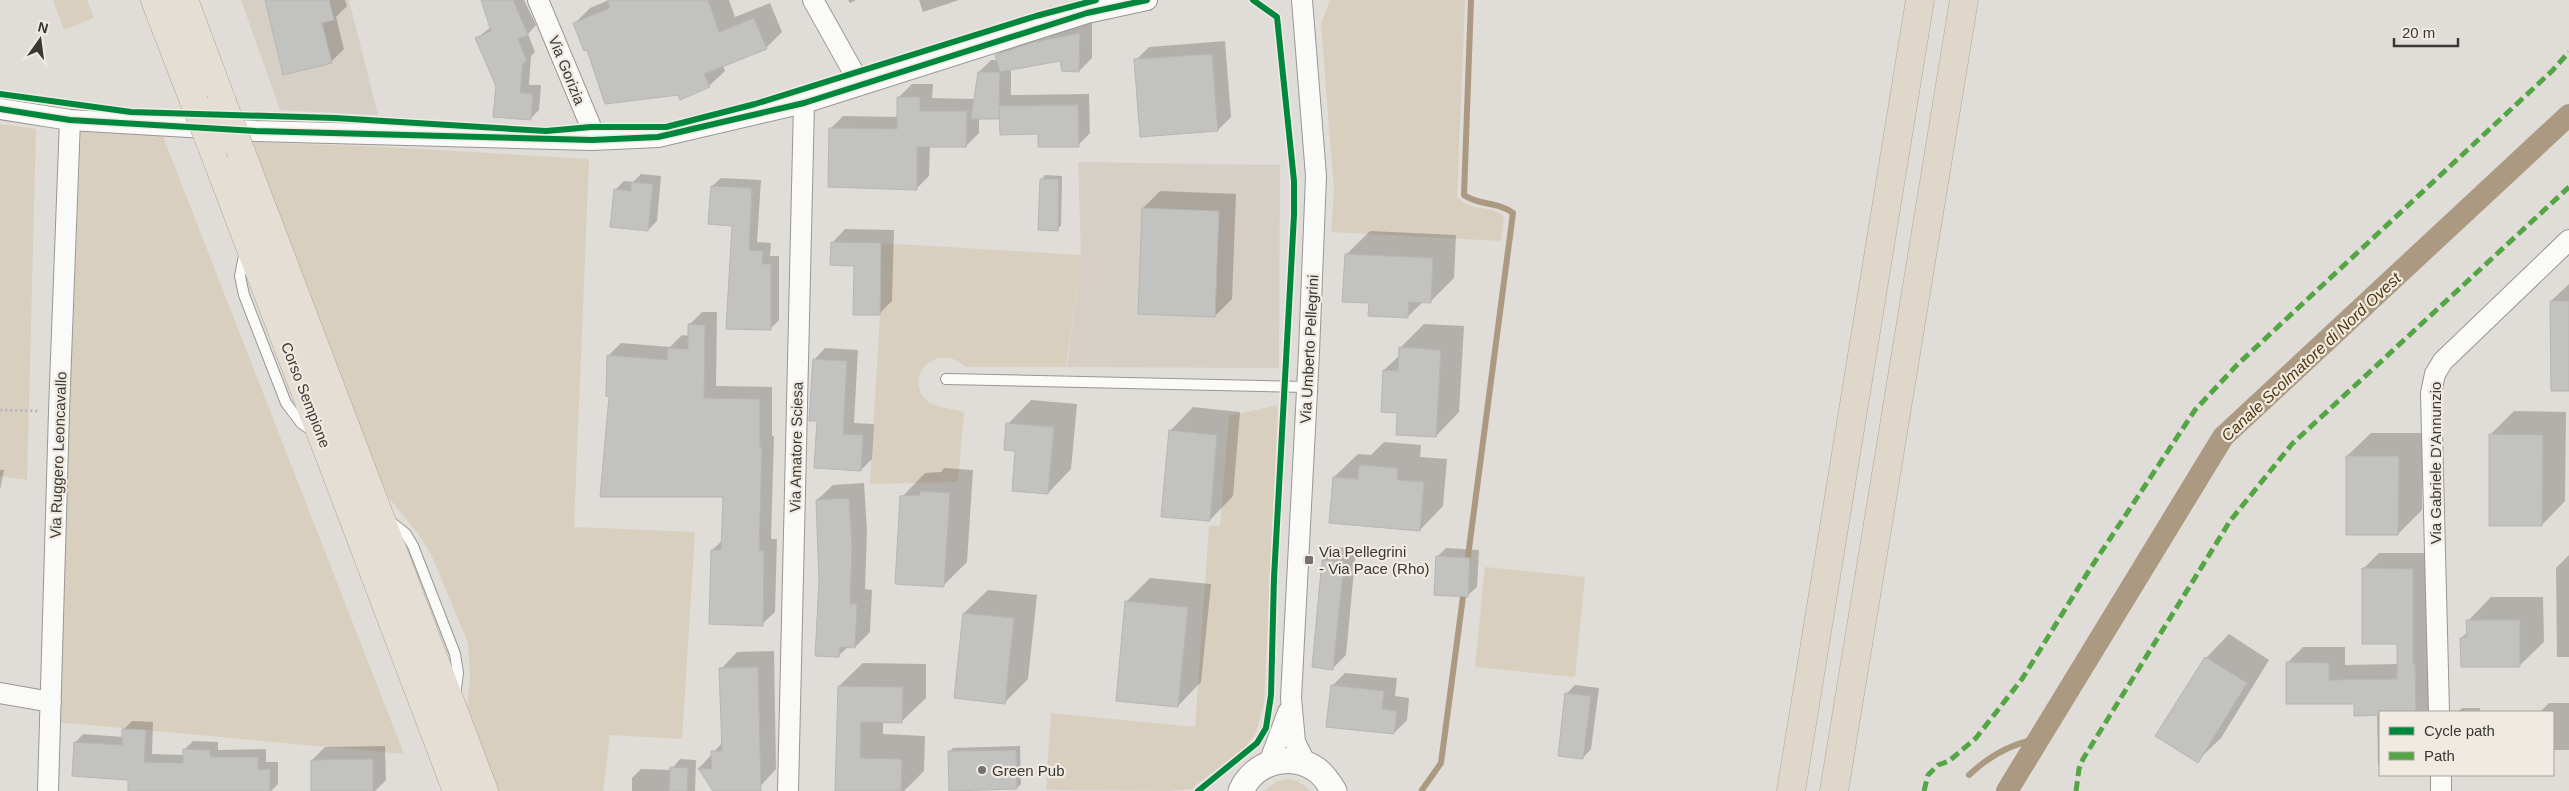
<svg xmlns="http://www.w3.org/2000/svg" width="2569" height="791" viewBox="0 0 2569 791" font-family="Arial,sans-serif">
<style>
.built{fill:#d6cfc5}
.green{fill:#d9cfbf}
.shadow{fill:#0003}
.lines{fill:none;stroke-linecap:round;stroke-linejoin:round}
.stream{stroke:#ab9a81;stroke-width:6}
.canal{stroke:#ab9a81;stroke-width:22}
.building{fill:#c2c2c1;stroke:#b6b6b5}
.service-casing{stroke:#999793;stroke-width:12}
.minor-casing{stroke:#999793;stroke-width:22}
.tertiary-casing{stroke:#999793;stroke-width:27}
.trunk-casing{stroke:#aea596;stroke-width:29}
.motorway-casing{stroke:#aea596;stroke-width:29}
.path{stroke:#bebcbb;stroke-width:3;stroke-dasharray:2.5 2.5;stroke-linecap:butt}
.service{stroke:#fafaf9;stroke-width:10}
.minor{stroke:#fafaf9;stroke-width:20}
.tertiary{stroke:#fafaf9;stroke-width:25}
.trunk{stroke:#e4ded4;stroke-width:28}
.motorway{stroke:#dfd8ca;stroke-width:28}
.trunk-bridge-casing{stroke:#aea596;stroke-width:29;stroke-linecap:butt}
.trunk-bridge{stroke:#e4ded4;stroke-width:28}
.quiet{stroke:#54a644;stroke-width:5;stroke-dasharray:10 5;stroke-linecap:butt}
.cycleway-casing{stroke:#f0eae2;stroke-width:9}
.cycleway{stroke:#00873e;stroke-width:6}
.poi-dot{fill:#74716e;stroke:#f0eae2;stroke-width:2}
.labels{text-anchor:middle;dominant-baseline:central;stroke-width:4.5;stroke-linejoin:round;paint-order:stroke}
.street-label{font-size:15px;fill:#3a3835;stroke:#f0eae2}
.poi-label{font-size:15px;fill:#3a3835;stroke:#f0eae2;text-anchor:start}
.water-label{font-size:16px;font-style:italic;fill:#4f3709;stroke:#f0eae2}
</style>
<rect width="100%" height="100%" fill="#e0dcd8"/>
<path class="built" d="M241 0H349L378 115 280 110Z
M1078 162 1280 165 1279 368 1067 367 1081 255Z"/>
<path class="green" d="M53 0H87L94 18 64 30Z
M1330 0H1465L1457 197C1473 213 1490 204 1504 216L1501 241 1331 232 1334 191 1321 24Z
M0 124 36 129 27 480 0 476Z
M81 131 162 134 404 754 57 722Z
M247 142 386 147 589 159 574 527 695 532 682 739 610 735 603 791H498L467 710 470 677 468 643 431 554 419 535 385 493Z
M881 243 1081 255 1066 367H966C935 338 900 382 930 403 938 408 955 409 964 412L958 482 870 484 880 315Z
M1278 405 1264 703 1255 735 1244 748 1191 789 1170 791 1046 790 1051 713 1195 727 1209 526H1220L1229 416Z
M1485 567 1585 577 1575 677 1475 667Z
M1288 779 1298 781 1311 791H1263L1278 781Z"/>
<path class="shadow" d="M266 0H345L347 6 336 17 344 49 331 62Z
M482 0H524L536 25 528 34 535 52 531 56 529 85H541L539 110 530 119 497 86 477 38 491 27Z
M609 0H729L735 17 770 3 782 32 766 48 723 65 725 71 709 86 678 94 588 48 574 24 590 8Z
M848 0H856L850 3Z
M919 0H959L923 12Z
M1092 21V58L1079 71 1060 59 1011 68V95L1089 94 1090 133 1078 145 1039 133 1001 116 998 118H979V133L966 146H930L929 176 916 189 830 129 843 116 898 117 899 97 912 84H933L932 98 975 99 979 72 991 60H998L997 55 1010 42Z
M1225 41 1231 117 1218 130 1136 60 1149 47Z
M641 174 661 176 657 221 648 230 615 190 624 181 633 182Z
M1045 175 1062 176 1061 225 1057 230 1041 180Z
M721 178 761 180 757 242 771 243 770 256H779V320L770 329 734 224 712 186Z
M1160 191 1236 194 1232 299 1215 316 1143 208Z
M845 229 894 230 892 301 879 314 855 265 832 243Z
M1370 231 1456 235 1454 278 1430 302H1423L1407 317 1370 302 1346 255Z
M2569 284V390L2551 301Z
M702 312H717L716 386 772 387V436H774L771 539H777L775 612 762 624 712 550 723 540 724 495 611 395 608 356 621 343 670 347 682 335 689 336V325Z
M1424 324 1464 326 1459 412 1436 436 1398 412 1384 370 1400 355V348Z
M825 348 858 350 854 423 874 424 872 459 861 470 818 420 814 360Z
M1031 400 1077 404 1071 469 1048 493 1008 424Z
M1193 407 1240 412 1233 496 1210 520 1170 431Z
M2514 411 2566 412 2565 501 2542 525 2490 435Z
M2371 433H2422V510L2398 534 2347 456Z
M1384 442 1421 445 1420 457 1447 459 1443 506 1420 530 1334 477 1358 454 1371 455Z
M944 468 973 470 967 562 943 586 902 497 925 473 941 472Z
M0 470H4L0 490Z
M864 483 867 531 865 589 872 590 870 632 855 647H848L838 656 820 582 817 500 833 485Z
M1336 547 1356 549 1346 655 1333 668 1323 560Z
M1446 548 1479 550 1477 587 1468 595 1437 557Z
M2379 553H2429V712H2380V765H2378L2377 714 2287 663 2303 647H2345V665L2398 664V643L2363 569Z
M2569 555V657H2557L2556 568Z
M1150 578 1211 584 1201 682 1178 706 1126 602Z
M988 590 1037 595 1028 679 1005 702 964 613Z
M2491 597H2543L2544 642 2520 665 2461 638 2468 632V621Z
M2229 634 2269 660 2221 738 2197 761 2206 658Z
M774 651 776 769 756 791H715L699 768 723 742 721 669 737 652Z
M863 663 926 664V698L902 721H883V734L925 736 924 771 904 791H837L839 686Z
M1345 673 1397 678 1395 696 1409 698 1407 720 1394 733 1332 686Z
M1575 685 1599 688 1591 749 1583 758 1567 693Z
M2549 703H2569V750H2553V712H2540Z
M2462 708H2480V712H2458Z
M132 721 153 722 152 754 184 755V750L193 741 218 742V750L266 749V762H278V784L271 791H129V779L75 743 83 734 123 737 124 729Z
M385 746 386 780 375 791H313L312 760 325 747Z
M1020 746 1021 784 1017 788 949 752 953 748Z
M680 759 696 760 695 791H632V778L641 769 671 770Z"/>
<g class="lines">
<path class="stream" d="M1467 564 1513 213C1497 201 1479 206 1464 195L1471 0
M1969 775C1988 757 2010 744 2037 739
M1422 790 1441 763 1464 589"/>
<path class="canal" d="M2007 791 2223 437 2569 115"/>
</g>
<path class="building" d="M265 0H329L334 20 322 23 332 63 283 75Z
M481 0H513L528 35 518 39 527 61 523 63 520 93 533 94 531 120 493 117 496 86 475 38 491 31Z
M607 0H708L719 32 754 18 767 49 704 74 710 87 680 100 678 95 605 104 587 50 584 51 573 23 610 8Z
M1080 33 1079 72 1062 71 1060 61 1000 72 995 55 1035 42Z
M1212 54 1218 131 1140 137 1134 59Z
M978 72H1000L999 106 1078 105 1079 147H1038V134L1000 135 999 108V119H971Z
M897 97H920V111H967L966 147H917V190L828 187 829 128 897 129Z
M1040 179H1059L1058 231 1038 230Z
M631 182 653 184 648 231 610 227 614 189 631 191Z
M711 186 752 188 749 250 763 251 762 264H771V330L726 329 732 226 708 224Z
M1142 208 1219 211 1215 317 1138 314Z
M831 242 881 243 880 315H853L854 266 830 265Z
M1345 254 1433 258 1431 303 1409 302 1408 318 1368 316 1369 303 1342 302Z
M2550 301H2569V391H2551Z
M688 324 705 325 704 398 760 399V448H762L759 551H764L763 626 709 624 711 550H721L723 497H600L609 397 606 396 607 355 667 360 668 348 688 349Z
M1399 347 1441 350 1436 437 1396 435 1397 413 1381 412 1383 370 1398 371Z
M813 359 847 361 843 434 863 435 861 471 814 468 817 421H809Z
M1006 423 1054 427 1048 494 1012 491 1015 451 1004 450Z
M1169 430 1217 435 1210 521 1161 517Z
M2489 434 2543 435 2542 526H2489Z
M2346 456H2399L2398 535H2346Z
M1359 465 1398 468 1397 480 1424 482 1420 531 1329 523 1333 477 1358 479Z
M920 491 950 493 944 587 895 584 900 496 920 495Z
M849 498 852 547 850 604H857L855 648 840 647 839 657 815 656 819 582 816 500Z
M1436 556 1470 558 1468 597 1434 595Z
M1322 560 1344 562 1333 670 1312 667Z
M2362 568 2413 569V664H2415L2416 712H2380V715L2354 716V704H2286V662L2329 663V680L2397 679V644H2362Z
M1125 601 1188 607 1178 707 1116 701Z
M963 613 1014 618 1005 704 954 698Z
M2466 620H2520V667H2461L2460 638 2467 637Z
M2205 657 2247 683 2198 763 2155 736Z
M758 667 761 791H713L698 768 712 769 711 751H722L719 668Z
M1331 685 1384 691 1382 709 1397 711 1394 734 1326 727Z
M838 686 903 687 902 723 861 722 860 758 902 759 901 791H835Z
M1565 693 1591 696 1583 759 1558 756Z
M122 729 146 730 144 762 183 763V749L210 750V757H258V770L270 769V791H128V780L72 776 74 742 122 745Z
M1016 750 1017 789 949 791 948 751Z
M373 759V791H311V760Z
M670 767 688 768 687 791H669Z"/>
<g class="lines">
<defs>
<path id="service" d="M245 251 240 276 244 295 286 403 301 423 313 431
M946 379 1307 387
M387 519 406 534 413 546 455 654 458 673 455 695"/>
<path id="minor" d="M538 0 591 127 592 140
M813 0 860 84
M1302 0 1316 176 1309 352 1291 698 1295 742 1306 764
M0 109 70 120 256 131 592 140 658 137 804 103 1087 13 1147 0
M0 693 51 702
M2439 712 2431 393 2435 374 2443 361 2569 240
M1269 763 1288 712
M2441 775V791
M48 791 59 411 70 120
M788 791 804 103"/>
<path id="tertiary" d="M1241 791C1254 762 1290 751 1317 770 1324 775 1329 783 1334 791"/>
<path id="trunk" d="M155 0 194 101
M184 0 222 102
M213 149 457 791
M241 152 484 791"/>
<path id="motorway" d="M1791 791 1920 0
M1834 791 1964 0"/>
</defs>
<use href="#service" class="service-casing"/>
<use href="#minor" class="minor-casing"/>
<use href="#tertiary" class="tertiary-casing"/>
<use href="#trunk" class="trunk-casing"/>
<use href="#motorway" class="motorway-casing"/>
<path class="path" d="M0 410 39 411"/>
<use href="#service" class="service"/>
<use href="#minor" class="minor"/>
<use href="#tertiary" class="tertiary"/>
<use href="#trunk" class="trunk"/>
<use href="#motorway" class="motorway"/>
<defs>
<path id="trunk-bridge" d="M194 101 213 149
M222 102 241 152"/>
</defs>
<use href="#trunk-bridge" class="trunk-bridge-casing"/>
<use href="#trunk-bridge" class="trunk-bridge"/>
<path class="quiet" d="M1924 791 1928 775 1938 765 1949 761 1976 738 2022 679 2090 569 2195 410 2237 365 2552 71 2569 52
M2076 791 2079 769 2083 759 2230 521 2292 444 2569 187"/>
<defs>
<path id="cycleway" d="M0 94 131 112 335 118 546 131 591 127H666L755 104 1036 16 1096 0
M0 109 70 120 256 131 592 140 658 137 804 103 1087 13 1147 0
M1198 791 1257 743 1266 728 1271 695 1274 578 1294 215V181L1277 17 1253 0"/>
</defs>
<use href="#cycleway" class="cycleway-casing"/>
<use href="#cycleway" class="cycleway"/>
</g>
<g class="poi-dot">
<rect x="1304" y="555" width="10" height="10" rx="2.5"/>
<circle cx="982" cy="770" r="5"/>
</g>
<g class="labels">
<g class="street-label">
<text transform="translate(567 70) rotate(68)">Via Gorizia</text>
<text transform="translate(1309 349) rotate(-87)">Via Umberto Pellegrini</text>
<text transform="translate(306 395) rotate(69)">Corso Sempione</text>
<text transform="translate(796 447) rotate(-89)">Via Amatore Sciesa</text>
<text transform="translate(58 455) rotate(-88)">Via Ruggero Leoncavallo</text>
<text transform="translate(2435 463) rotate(-90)">Via Gabriele D'Annunzio</text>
</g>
<g class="poi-label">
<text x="1319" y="551">Via Pellegrini<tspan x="1319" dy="17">- Via Pace (Rho)</tspan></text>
<text x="992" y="770">Green Pub</text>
</g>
<g class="water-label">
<text transform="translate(2311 357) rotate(-43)">Canale Scolmatore di Nord Ovest</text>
</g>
</g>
<rect x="2379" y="711" width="175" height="65" fill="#f0eae2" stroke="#a7a39d"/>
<rect x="2389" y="727" width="25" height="8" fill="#00873e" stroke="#a7a39d"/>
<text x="2424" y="736" font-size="15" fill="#3a3835">Cycle path</text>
<rect x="2389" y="752" width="25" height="8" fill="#54a644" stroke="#a7a39d"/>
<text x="2424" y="761" font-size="15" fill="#3a3835">Path</text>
<g transform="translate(40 40) rotate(14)" stroke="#f0eae2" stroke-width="4" paint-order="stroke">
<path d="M0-4L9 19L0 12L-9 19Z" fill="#3a3835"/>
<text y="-8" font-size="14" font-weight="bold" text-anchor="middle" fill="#3a3835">N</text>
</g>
<path d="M2394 38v8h64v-8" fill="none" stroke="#3a3835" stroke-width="2.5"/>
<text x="2402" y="38" font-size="15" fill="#3a3835" stroke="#f0eae2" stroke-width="4" paint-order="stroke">20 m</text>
</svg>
